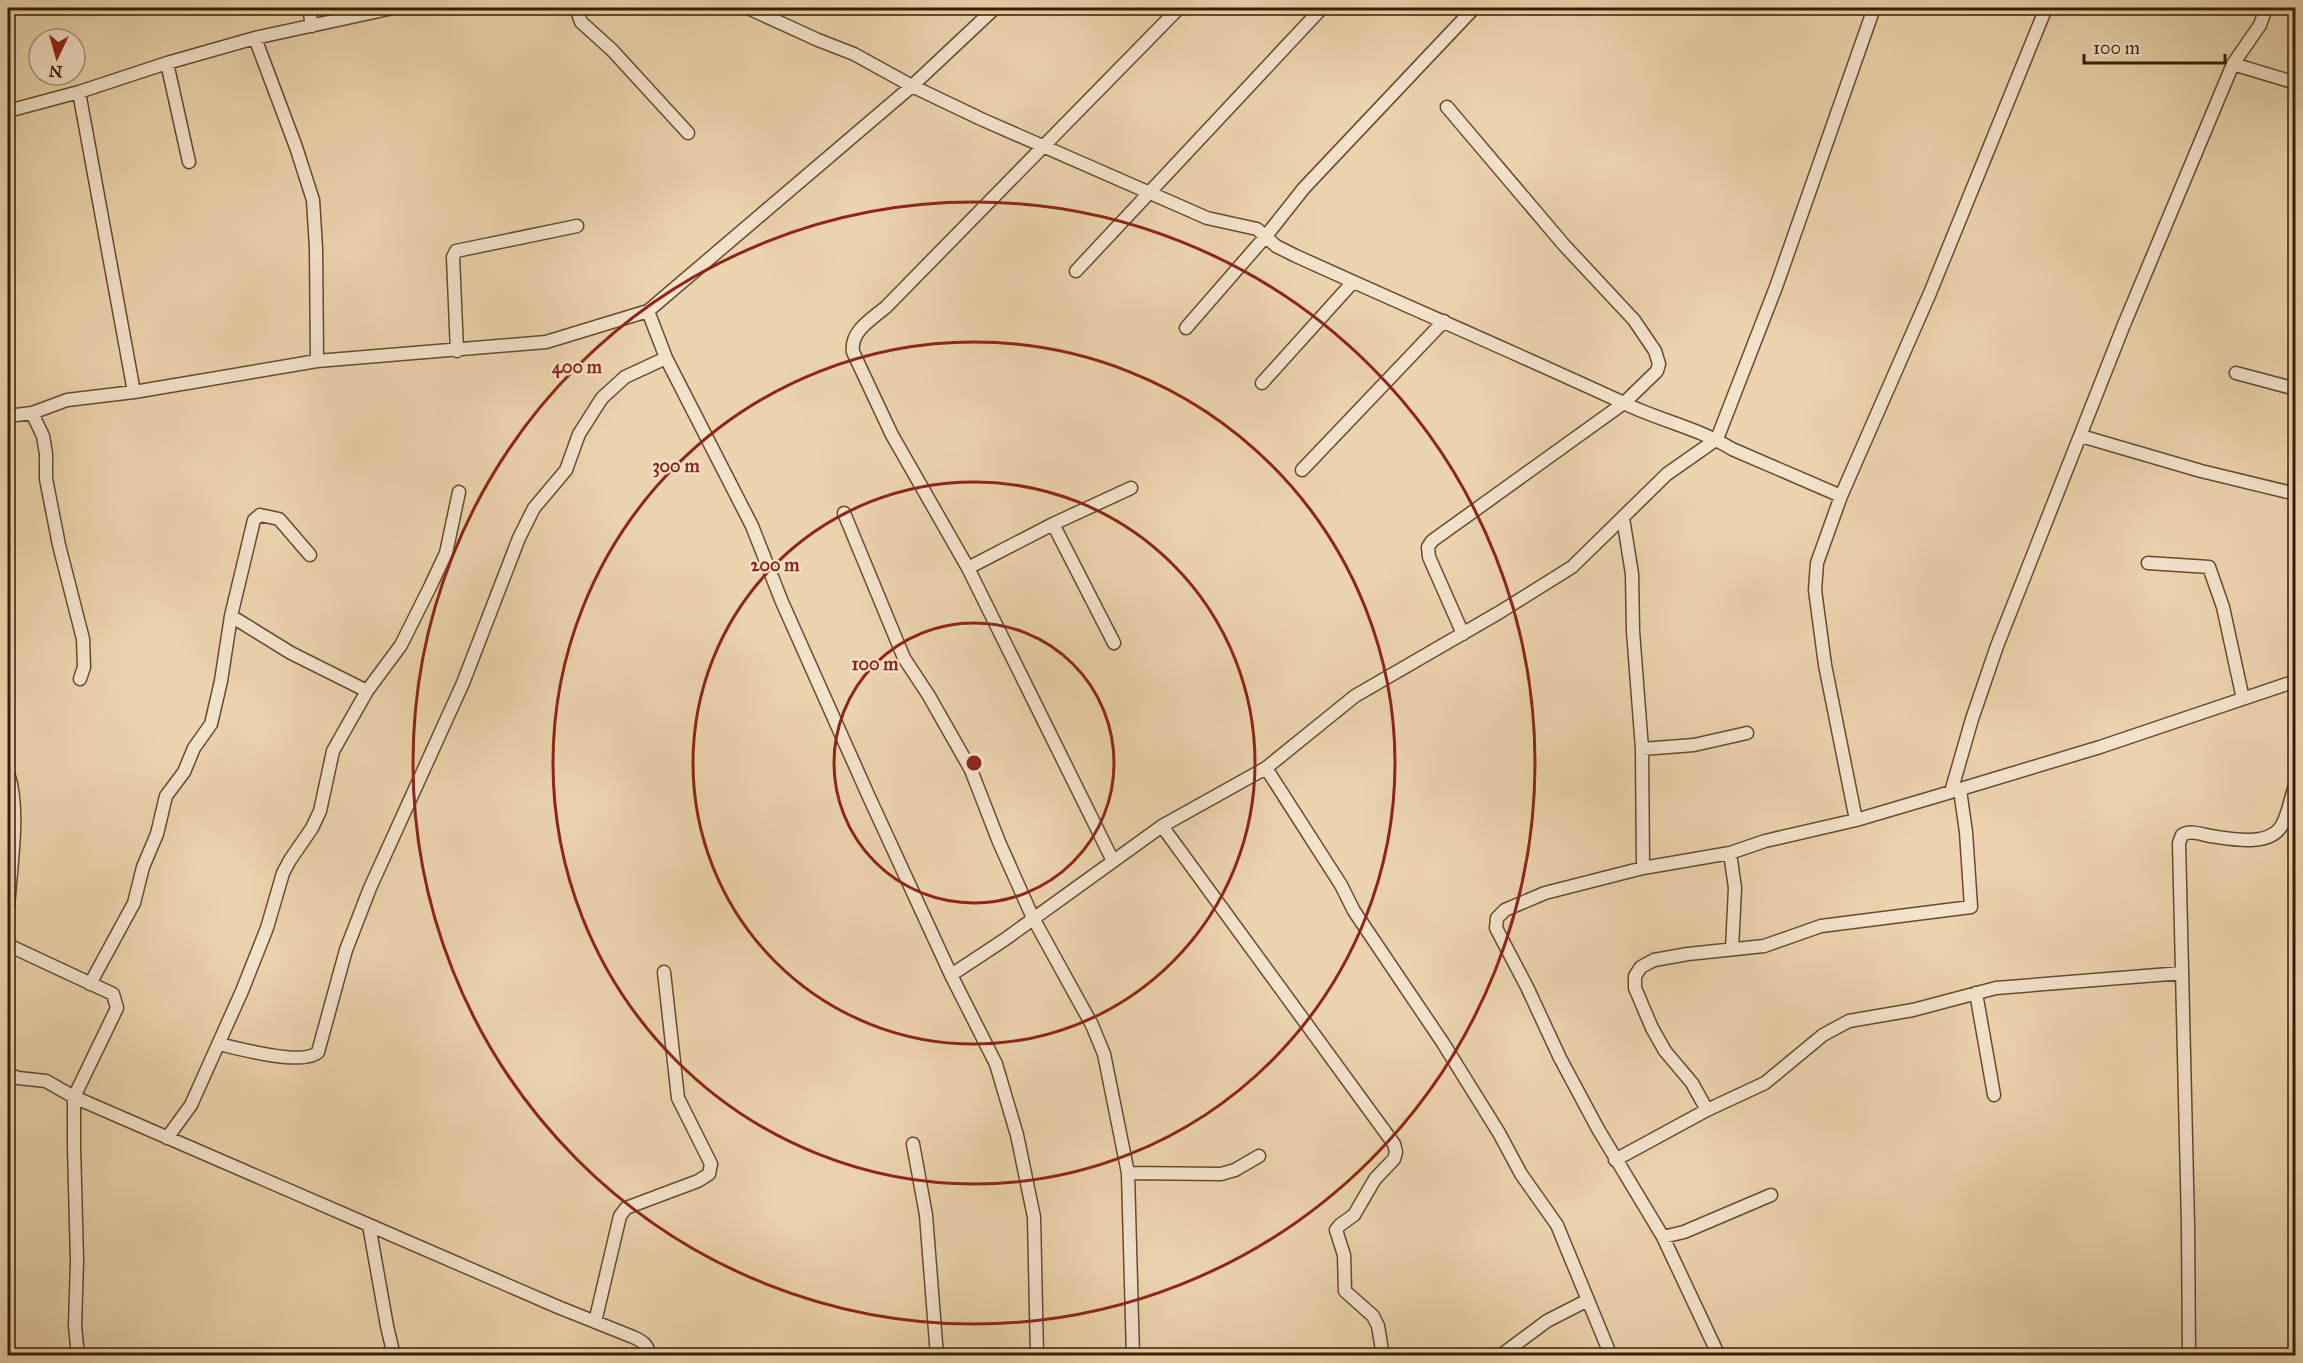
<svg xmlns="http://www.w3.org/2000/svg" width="2303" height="1363" viewBox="0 0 2303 1363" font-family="'IM FELL Great Primer',serif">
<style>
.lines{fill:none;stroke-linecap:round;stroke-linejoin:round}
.minor-casing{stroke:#664a30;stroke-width:15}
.minor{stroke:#f2e2ca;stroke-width:12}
.ring{fill:none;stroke:#8f2418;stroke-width:3}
.centre{fill:#8f2418;stroke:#f2e2ca;stroke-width:3}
.ring-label{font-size:18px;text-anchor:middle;font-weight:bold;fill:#8f2418;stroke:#f2e2ca;stroke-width:4.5;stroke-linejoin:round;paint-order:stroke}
</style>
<rect width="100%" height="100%" fill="#ebd3ad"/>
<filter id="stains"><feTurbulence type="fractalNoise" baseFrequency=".00333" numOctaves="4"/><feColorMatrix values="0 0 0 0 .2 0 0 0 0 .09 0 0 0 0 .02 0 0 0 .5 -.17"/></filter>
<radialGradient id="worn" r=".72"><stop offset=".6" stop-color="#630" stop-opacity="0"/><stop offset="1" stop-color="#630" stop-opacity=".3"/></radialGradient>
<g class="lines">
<defs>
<path id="minor" d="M309 8 312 26
M576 8 581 22 612 50 688 133
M748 8 818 40 854 54 912 86 981 119 1182 207 1207 218 1257 229 1276 246 1296 256C1406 306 1518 354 1628 405 1662 421 1700 429 1732 449L1841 496
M255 38 296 147 313 200 316 248 317 361
M167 63 189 162
M2233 64 2296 83
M79 92 134 392
M1447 107 1564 245 1634 320 1655 351 1659 364 1657 371 1624 403 1432 541 1428 547 1429 557 1463 634
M8 111 79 92 167 63 255 38 393 8
M1076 271 1322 8
M648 311 666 358 752 526 782 602 869 797 951 975 996 1064 1017 1135 1034 1217 1037 1356
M1186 328 1266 236 1304 188 1474 8
M457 351 453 257 456 251 577 226
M2236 373 2296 389
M1262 383 1353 282
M32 413 43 436 46 454V479L59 545 83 639 84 667 80 679
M8 416 32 413 67 400 134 392 317 361 546 342 648 311 912 86 995 8
M2081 436 2201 471 2296 494
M1302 470 1444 321
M844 513 904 658 929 696 971 770 999 842 1033 918 1092 1025 1104 1054 1128 1173 1133 1356
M1623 518 1632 574 1633 631 1642 749 1643 868
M1053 524 1114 643
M2148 563 2209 567 2223 607 2243 699
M968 568 1053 524 1131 488
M231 616 291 653 367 691
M1642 749 1694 745 1747 733
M1266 768 1341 885 1354 911 1443 1043 1499 1133 1521 1174 1557 1225 1611 1356
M8 773C21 810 10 869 8 909
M1954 791 2100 747 2296 681
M1856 820 1825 665 1815 590 1817 563 1841 496 1930 293 2046 8
M1162 826 1394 1144 1396 1152 1394 1159 1375 1179 1354 1215 1340 1225 1336 1230 1344 1255 1345 1291 1373 1316 1378 1326 1383 1356
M1730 853 1735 888 1732 949
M1113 861 968 568 892 435 853 352C850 331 872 319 886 307L1179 8
M8 945 113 994 117 1008 74 1097V1147L77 1261 75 1326 78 1356
M951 975 1004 940 1162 826 1266 768 1355 696 1500 612 1572 567 1667 474 1717 439 1776 287 1874 8
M90 984 134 903 143 867 157 834 166 796 184 772 194 748 211 724 221 681 231 616 254 520 260 515 279 519 310 555
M1976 993 1994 1095
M219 1044C239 1049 304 1066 318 1052L346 950 370 888 463 683 519 538 534 508 566 470 579 434 602 398 625 377 666 358
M8 1074 18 1078 46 1081 74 1097 369 1225 387 1326 394 1356
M1707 1110 1692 1083 1665 1051 1652 1028 1635 988V976L1641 967 1654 960 1688 954 1764 946 1821 926 1971 907 1966 832 1960 790
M167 1138 191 1105 242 991 267 928 283 873 290 860 312 828 320 811 333 751 367 691 401 645 430 587 446 553 459 492
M913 1144 926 1215 937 1356
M1615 1160 1707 1110 1765 1083 1823 1035 1849 1021 1913 1010 1996 988 2182 973
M1128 1173 1221 1174 1235 1170 1259 1156
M369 1225 558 1307 633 1337C642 1341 649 1345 649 1356
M1663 1237 1684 1232 1771 1195
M595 1322 620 1216 626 1208 698 1181 709 1174 711 1164 678 1098 664 972
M1500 1356 1547 1321 1588 1300
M1719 1356 1663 1237 1598 1129 1560 1058 1527 987 1496 928 1497 918 1505 910 1545 893 1643 868 1730 853 1765 841 1856 820 1951 792 1972 719 1997 646 2123 327 2233 64 2260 25 2266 8
M2189 1356 2188 1225 2179 843 2182 835C2191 830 2200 834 2210 836 2231 839 2272 848 2283 823 2289 811 2291 796 2296 783"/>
</defs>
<use href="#minor" class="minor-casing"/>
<use href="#minor" class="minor"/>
</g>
<g class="ring">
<circle cx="974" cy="763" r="140"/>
<circle cx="974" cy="763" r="281"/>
<circle cx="974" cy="763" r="421"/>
<circle cx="974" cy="763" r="561"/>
</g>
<circle cx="974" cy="763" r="9" class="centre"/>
<g class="ring-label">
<text x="577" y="373">400 m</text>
<text x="676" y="472">300 m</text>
<text x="775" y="571">200 m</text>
<text x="875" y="670">100 m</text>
</g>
<rect width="2303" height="1363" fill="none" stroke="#ebd3ad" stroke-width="30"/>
<rect x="9" y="9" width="2285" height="1345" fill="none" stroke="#391c06" stroke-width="3"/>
<rect x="15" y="15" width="2273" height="1333" fill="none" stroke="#391c06" stroke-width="1.5"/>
<g transform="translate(57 57) rotate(185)"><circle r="28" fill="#f2e2ca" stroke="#a8937c" stroke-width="1.5"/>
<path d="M0-4.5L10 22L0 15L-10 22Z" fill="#8f2418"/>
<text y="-9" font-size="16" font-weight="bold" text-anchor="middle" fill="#391c06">N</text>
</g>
<path d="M2084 54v9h141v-9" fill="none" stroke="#391c06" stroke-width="3"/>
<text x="2093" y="54" font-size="18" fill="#391c06" stroke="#f2e2ca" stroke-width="4.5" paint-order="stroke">100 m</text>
<rect width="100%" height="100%" filter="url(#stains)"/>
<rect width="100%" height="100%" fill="url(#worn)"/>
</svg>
